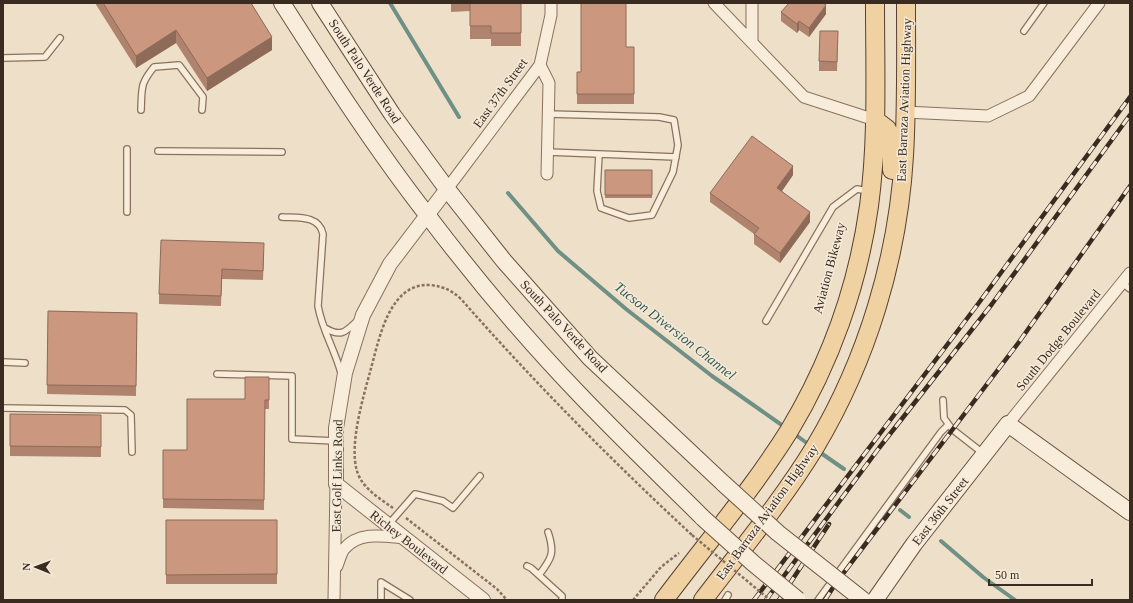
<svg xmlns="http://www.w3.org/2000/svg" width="1133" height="603" viewBox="0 0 1133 603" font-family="'Times New Roman',serif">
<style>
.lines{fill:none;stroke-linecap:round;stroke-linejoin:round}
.stream{stroke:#6f9085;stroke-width:4}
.service-casing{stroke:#89715d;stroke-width:8}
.minor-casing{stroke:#89715d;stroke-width:13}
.tertiary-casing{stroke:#89715d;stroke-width:16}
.secondary-casing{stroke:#6b5240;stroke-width:18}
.primary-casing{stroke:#574031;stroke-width:20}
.path{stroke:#89715d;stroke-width:2.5;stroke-dasharray:3 2;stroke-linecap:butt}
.service{stroke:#f8eddb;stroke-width:5.5}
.minor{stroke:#f8eddb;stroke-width:11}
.tertiary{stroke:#f8eddb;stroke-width:14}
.secondary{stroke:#f8eddb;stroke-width:16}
.primary{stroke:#efd1a2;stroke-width:18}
.rail-casing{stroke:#3a2b20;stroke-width:4.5}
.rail{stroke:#f5ead8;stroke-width:3;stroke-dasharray:9;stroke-linecap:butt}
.secondary-bridge-casing{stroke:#6b5240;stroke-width:18;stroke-linecap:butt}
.path-bridge{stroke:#89715d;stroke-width:2.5;stroke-dasharray:3 2;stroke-linecap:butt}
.secondary-bridge{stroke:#f8eddb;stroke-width:16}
.wall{fill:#af836d}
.shaded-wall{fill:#8e6a59}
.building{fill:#cb987f;stroke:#8e6a59}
.labels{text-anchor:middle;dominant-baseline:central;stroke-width:3;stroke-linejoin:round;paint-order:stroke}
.street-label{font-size:13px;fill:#3a2b20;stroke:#f5ead8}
.water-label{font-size:14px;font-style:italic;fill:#305953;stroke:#f5ead8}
</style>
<rect width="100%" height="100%" fill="#eedfc8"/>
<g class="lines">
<path class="stream" d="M390 3 459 117
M508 193 558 251 626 309 712 376 786 428
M793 433 811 446
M818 451 844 469
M900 510 909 517
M941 541 983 577 1015 600"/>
<defs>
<path id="service" d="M1024 31 1044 3
M3 58 45 57 60 38
M141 110C142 88 140 84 154 67L179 65 203 97 202 110
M127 149V212
M158 151 282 152
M547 152 599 154 597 191 601 208 629 218 652 215 673 172 678 145 674 120 659 117 548 114
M599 154 676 157
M282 217C298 218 319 215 323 234L318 306C322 330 335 350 341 373
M1122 283 1130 289
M766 321 833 207 857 189 868 191
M325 328C340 337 345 333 357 321
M3 362 25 363
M217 374 292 376V439L335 441
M943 400 944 418 952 429 984 454
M3 408 125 410 131 415 132 452
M388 525 415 494 443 501 453 508 480 476
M527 566 531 568 562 596V600
M539 575C552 558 555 553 548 532
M381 600V582L410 600
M725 600 728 595
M818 600 941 432 948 425"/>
<path id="minor" d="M714 3 804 97 875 120
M752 41V3
M540 65 549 83 547 174
M905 112 988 116 1029 96 1099 3
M447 189 540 65 551 15V3
M1008 424 1130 273
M337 566C339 561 341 553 344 549 359 531 384 536 404 538
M334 600 336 484"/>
<path id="tertiary" d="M447 189 390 264 363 315 345 373 336 428V484L483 600"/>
<path id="secondary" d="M282 3C328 75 375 148 428 216 475 278 526 339 580 395 620 437 662 477 703 518
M320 3 392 114 447 189 504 261 590 358 724 484
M875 600 914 544 1008 424 1130 512"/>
<path id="primary" d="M875 120 887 129 891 139 892 170
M664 600C706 544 752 490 789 431 830 363 858 285 869 206 878 140 875 70 875 3
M703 600C741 550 782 501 815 447 867 360 898 258 904 156 907 106 906 54 906 3"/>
</defs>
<use href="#service" class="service-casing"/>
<use href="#minor" class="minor-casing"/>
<use href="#tertiary" class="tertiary-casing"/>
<use href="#secondary" class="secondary-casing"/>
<use href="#primary" class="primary-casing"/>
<path class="path" d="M393 508C379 498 362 488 357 471 349 445 363 398 370 372 379 341 388 282 431 285 444 287 451 290 461 299 534 382 611 460 692 535
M406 518 497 589 507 600
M633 600 661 567 679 553"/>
<use href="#service" class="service"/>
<use href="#minor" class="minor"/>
<use href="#tertiary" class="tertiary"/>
<use href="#secondary" class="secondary"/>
<use href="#primary" class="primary"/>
<defs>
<path id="rail" d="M754 600 978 304 1130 97
M766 600 879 448 992 304 1130 115
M779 600 829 524
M825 600 836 583 1019 342 1130 186"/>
</defs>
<use href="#rail" class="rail-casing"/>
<use href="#rail" class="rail"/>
<defs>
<path id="secondary-bridge" d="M724 484 778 533 863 600
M703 518 753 563 798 600"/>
</defs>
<use href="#secondary-bridge" class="secondary-bridge-casing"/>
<path class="path-bridge" d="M692 535 770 600"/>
<use href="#secondary-bridge" class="secondary-bridge"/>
</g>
<path class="wall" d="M95 3H251L272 50 207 91 176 43 136 68Z
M451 3H521V46H491V39H470V11L451 12Z
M781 12 826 14 809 37 799 30 797 33 781 21Z
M838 41 837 71H819V61Z
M626 47H634V104H577V72H581Z
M605 170H652V198H605Z
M793 175 782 191 810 222 780 263 754 244V234L710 202V193Z
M264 253 263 280 222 279 221 306 159 304V294Z
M48 311 137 313 136 396 47 394Z
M269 377V409H265L264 510 163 508V450H187Z
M10 414 101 415V457L10 456Z
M166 520H277V584H166Z"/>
<path class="shaded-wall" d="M826 5V14L809 37V28Z
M799 21V30L797 33V24Z
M176 30V43L136 68V56Z
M272 37V50L207 91V78Z
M793 166V175L777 198V188Z
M810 212V222L780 263V253Z"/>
<path class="building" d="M103 3H251L272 37 207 78 176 30 136 56Z
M470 3H521V33H491V26H470Z
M581 3H626V47H634V94H577V72H581Z
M789 3H823L826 5 809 28 799 21 797 24 781 12Z
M820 31H838L837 62 819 61Z
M752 136 793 166 777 188 810 212 780 253 754 234 759 228 710 193Z
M605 170H652V195H605Z
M161 240 264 243 263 271 222 269 221 296 159 294Z
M48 311 137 313 136 386 47 385Z
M245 377H269V400H265L264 500 163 499V450H187V399H245Z
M10 414 101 415V447L10 446Z
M166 520H277V574L166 575Z"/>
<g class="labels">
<g class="street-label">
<text transform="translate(365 71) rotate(57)">South Palo Verde Road</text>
<text transform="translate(500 93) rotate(-54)">East 37th Street</text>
<text transform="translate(904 100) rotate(-88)">East Barraza Aviation Highway</text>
<text transform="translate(829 268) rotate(-75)">Aviation Bikeway</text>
<text transform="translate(564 326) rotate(47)">South Palo Verde Road</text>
<text transform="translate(1058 340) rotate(-51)">South Dodge Boulevard</text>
<text transform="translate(337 476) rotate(-89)">East Golf Links Road</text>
<text transform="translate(940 511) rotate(-52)">East 36th Street</text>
<text transform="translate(767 512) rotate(-54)">East Barraza Aviation Highway</text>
<text transform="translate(409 542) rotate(38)">Richey Boulevard</text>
</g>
<g class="water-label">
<text transform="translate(675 331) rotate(38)">Tucson Diversion Channel</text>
</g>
</g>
<rect width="1133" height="603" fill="none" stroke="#3a2b20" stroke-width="8"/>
<g transform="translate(36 567) rotate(271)" stroke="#f5ead8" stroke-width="3" paint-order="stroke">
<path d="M0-3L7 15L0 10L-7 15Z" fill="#3a2b20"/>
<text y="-6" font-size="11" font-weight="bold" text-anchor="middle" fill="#3a2b20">N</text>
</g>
<path d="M989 579v6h103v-6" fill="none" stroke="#3a2b20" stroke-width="2"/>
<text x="995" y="579" font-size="12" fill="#3a2b20" stroke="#f5ead8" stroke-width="3" paint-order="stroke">50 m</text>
</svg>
